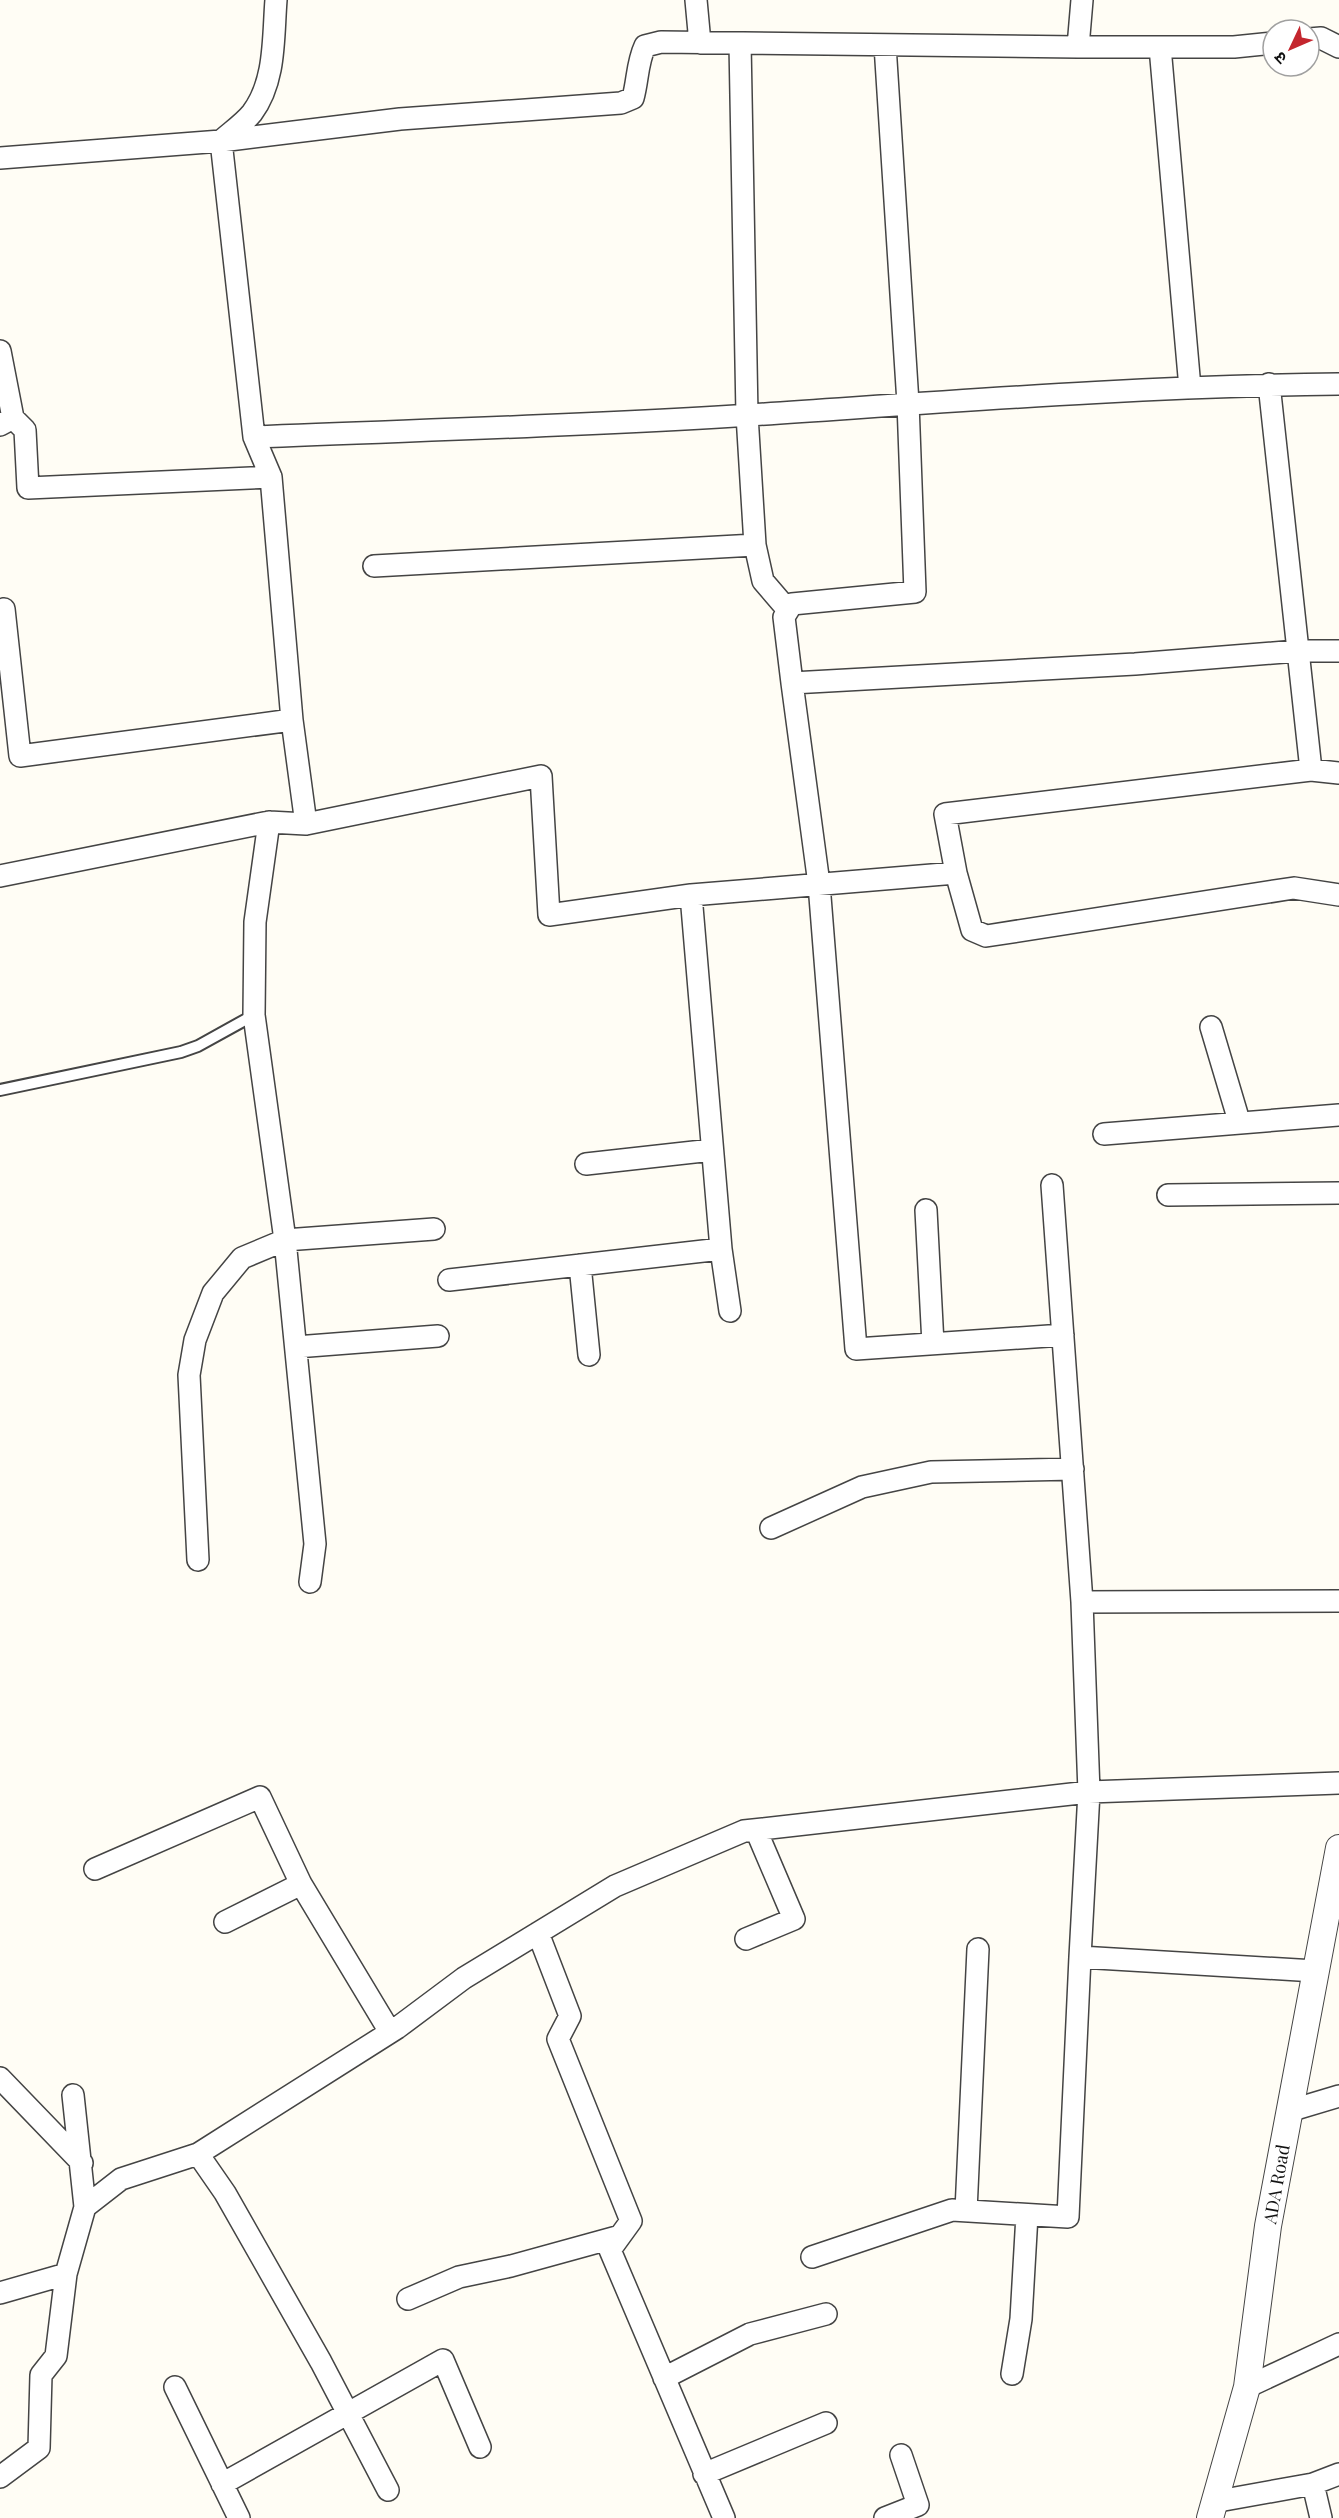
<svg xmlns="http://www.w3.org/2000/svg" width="1339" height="2518" viewBox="0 0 1339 2518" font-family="'Playfair Display','Noto Sans Devanagari',serif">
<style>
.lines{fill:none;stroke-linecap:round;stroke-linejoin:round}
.service-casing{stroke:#444;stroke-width:14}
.minor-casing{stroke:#444;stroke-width:24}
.tertiary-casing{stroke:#444;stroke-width:28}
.service{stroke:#fff;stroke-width:10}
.minor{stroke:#fff;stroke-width:21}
.tertiary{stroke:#fff;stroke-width:26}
.labels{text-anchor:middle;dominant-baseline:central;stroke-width:6;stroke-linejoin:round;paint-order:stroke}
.street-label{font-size:18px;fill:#111;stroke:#fff}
</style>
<rect width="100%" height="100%" fill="#fffdf5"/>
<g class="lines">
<defs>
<path id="service" d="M0 1090 181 1052 198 1046 254 1015"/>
<path id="minor" d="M276 0C273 37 276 81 252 113 244 123 231 132 221 141L254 437 271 477 292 720 306 824 541 776 549 915 691 895 956 873 972 930 986 936 1294 888 1339 895
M696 0 700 43
M1309 39 1321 38 1339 47
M740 43 747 415 755 545 763 581 787 609
M1078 47 1082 0
M1160 47 1190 388
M0 158 221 141 400 119 621 103 633 98C638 80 637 63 645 46L661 42 1078 47H1234L1273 43
M0 351 13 418
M1269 384 1311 770
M0 425 13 418 25 430 28 488 271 477
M254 437C419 430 585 426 750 415 946 402 1142 386 1339 384
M374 566 755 545
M4 609 20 756 292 720
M792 683 784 617 792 604 915 592 908 403 885 45
M956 873 945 814 1311 770 1339 773
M0 876 269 822 306 824
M691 895 721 1249 730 1311
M1211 1027 1239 1121
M1104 1134 1339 1115
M586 1164 712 1150
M1052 1185 1082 1602 1089 1792 1080 1957 1315 1971
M1168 1195 1339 1193
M926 1210 933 1344
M580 1265 589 1355
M449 1280 721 1249
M1063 1335 856 1349 819 884 792 683 1135 664 1297 651H1339
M296 1347 438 1336
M771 1528 862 1487 931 1472 1073 1469
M198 1560 189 1375 195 1340 213 1293 242 1258 285 1240 254 1015 255 922 269 822
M310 1582 315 1544 285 1240 434 1229
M1082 1602 1339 1601
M95 1869 260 1797 301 1884 390 2032
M225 1922 301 1884
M538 1933 570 2016 558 2039 631 2221 610 2250 724 2518
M746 1939 794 1919 756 1830
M0 2078 82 2163
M1289 2111 1339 2096
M198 2154 225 2193 321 2362 388 2490
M85 2207 121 2179 198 2154 397 2028 464 1978 615 1886 744 1831 1089 1792 1339 1783
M966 2211 978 1949
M812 2257 952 2210 1068 2217 1080 1957
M0 2293 66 2274
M408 2299 459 2277 511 2266 620 2236
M1012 2374 1021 2319 1027 2215
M664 2378 750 2334 826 2314
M175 2387 239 2518
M1247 2387 1339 2344
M704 2474 826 2423
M0 2477 39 2448 41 2375 56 2356 66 2274 85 2207 73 2095
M222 2484 443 2360 480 2447
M1313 2484 1321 2518
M1213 2502 1313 2484 1339 2474
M885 2518 918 2505 901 2455"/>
<path id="tertiary" d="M1210 2518 1247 2387 1268 2226 1339 1848"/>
</defs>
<use href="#service" class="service-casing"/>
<use href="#minor" class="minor-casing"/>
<use href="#tertiary" class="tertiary-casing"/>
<use href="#service" class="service"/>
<use href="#minor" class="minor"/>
<use href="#tertiary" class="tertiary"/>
</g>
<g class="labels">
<g class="street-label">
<text transform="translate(1276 2184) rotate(-80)">ADA Road</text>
</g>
</g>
<g transform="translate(1291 48) rotate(226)"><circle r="28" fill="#ffffff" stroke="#a0a0a0" stroke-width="1.5"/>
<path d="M0-4.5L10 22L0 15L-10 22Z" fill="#c4262e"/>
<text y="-9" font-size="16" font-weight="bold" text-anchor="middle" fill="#111111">उ</text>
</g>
</svg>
